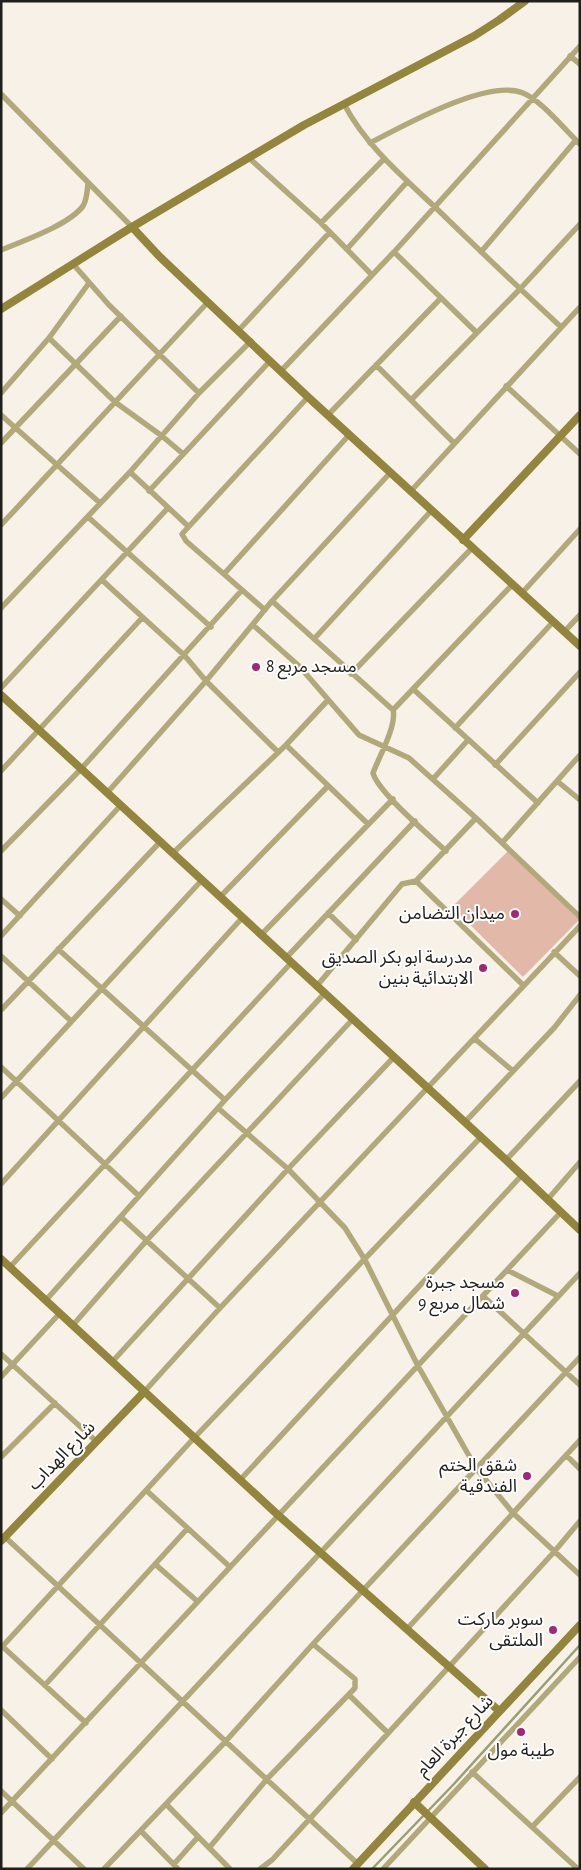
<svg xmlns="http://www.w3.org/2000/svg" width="581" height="1870" viewBox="0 0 581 1870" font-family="'Alegreya Sans','Noto Sans Arabic',sans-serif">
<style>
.green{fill:#e2b9a8}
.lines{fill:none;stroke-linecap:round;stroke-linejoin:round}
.stream{stroke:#979f73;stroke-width:2.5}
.street{stroke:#b2a97b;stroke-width:5.5}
.secondary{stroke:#93853b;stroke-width:8}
.poi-dot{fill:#a62676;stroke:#fff;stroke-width:2}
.labels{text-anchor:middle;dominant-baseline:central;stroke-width:4;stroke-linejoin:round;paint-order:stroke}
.poi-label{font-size:18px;fill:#211f1b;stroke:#fff;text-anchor:end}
.street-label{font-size:18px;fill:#211f1b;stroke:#fff}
</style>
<rect width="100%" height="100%" fill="#f8f1e7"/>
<path class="green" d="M508 851 579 920 523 977 452 907Z"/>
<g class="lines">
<path class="stream" d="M372 1869 453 1785 580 1645"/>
<path class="street" d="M570 56 580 64
M1 94 132 227
M344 104C366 146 403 177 437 209 478 249 519 288 561 327
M370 143C403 126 488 78 523 93 542 101 564 129 580 144
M249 158 321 223 372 275
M321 223 384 159
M347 249 407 182
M1 250C23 241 69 225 83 206 87 200 87 191 88 184
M394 252 476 332
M481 252 576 140
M73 264 109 305 199 393
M238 331 330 232
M49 338 115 402 162 436 182 453
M376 365 454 443
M281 371 394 252 580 46
M506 386 580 454
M1 393 49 338 89 283
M412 399 520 289 580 224
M1 415 100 503
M328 415 441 298
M1 443 121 316
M130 472 188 526
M149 491 270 361
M410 492 580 307
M88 517 211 627
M1 525 208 302
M224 574 349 435
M102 580 185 656 206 681 278 752
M522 593 580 529
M272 601 393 710C397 725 379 757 373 773 378 792 429 835 446 851
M1 608 130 472 199 393 251 341
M265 610 186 541 182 534 308 397
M253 625 299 666 359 735 409 758 476 818
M564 632 580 615
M314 639 431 511
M351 674 472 548
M1 688 168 508
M413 689 538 803
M393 710 512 585
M455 728 553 622
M286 745 368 824
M495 765 580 672
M1 771 142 618
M433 779 468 740
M557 781 580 800
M107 793 206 681 272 601 390 473
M502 843 580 755
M1 851 81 769 242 590
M173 853 286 745 328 700
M416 881 523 985
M220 897 328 786
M1 899 20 916
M328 913 356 940
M261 935 393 799
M1 936 121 805
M58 949 225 1100
M554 952 580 976
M1 956 71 1021
M286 958 415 821
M316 987 402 884 416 881 476 818 580 917
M1 1010 161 841
M475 1039 513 1071
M1 1067 139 1196
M1 1098 202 880
M218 1108 288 1169 345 1228 365 1260 418 1366 476 1468 513 1513 580 1575
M465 1122 554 1028 580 995
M506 1160 580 1081
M1 1184 242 918
M548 1199 580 1162
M121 1217 220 1308
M10 1267 291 963
M507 1270 558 1296
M483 1296 580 1385
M46 1300 225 1100 324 994
M73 1325 147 1240 352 1020
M1 1354 97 1442
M112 1362 288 1169 393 1058
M1 1377 60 1313
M144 1392 220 1308 580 926
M566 1455 580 1469
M1 1457 55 1403
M240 1480 522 1175
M147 1491 229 1566
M5 1537 358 1864
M155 1564 197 1601
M407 1629 580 1440
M3 1647 86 1723
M1 1648 194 1438 481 1137
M45 1685 187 1529
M349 1695 388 1733
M1 1710 52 1759
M472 1772 578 1869
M1 1791 84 1869
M166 1804 230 1869
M1 1813 561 1212
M533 1826 580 1777
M141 1831 178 1869
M209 1848 267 1779 355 1688V1679L313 1644
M174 1864 198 1837
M27 1869 580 1273
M104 1869 225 1742 313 1644 580 1357
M260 1869 272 1860 554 1552 580 1521
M383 1869 580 1657"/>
<path class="secondary" d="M132 227 159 256 308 397 580 646
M1 309 132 227 304 125 474 36 499 20 525 1
M463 540 580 415
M1 695 506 1160 580 1230
M1 1259 278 1515 498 1710
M1 1541 144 1392
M414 1802 485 1869
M353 1869 580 1625"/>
</g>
<g class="poi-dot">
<circle cx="256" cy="667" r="5"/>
<circle cx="515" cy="914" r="5"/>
<circle cx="483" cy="968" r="5"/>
<circle cx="515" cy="1293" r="5"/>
<circle cx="527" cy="1476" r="5"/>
<circle cx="553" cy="1630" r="5"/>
<circle cx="521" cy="1732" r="5"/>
</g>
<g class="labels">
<g class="poi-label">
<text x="266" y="667" text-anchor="start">مسجد مربع 8</text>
<text x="505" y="914">ميدان التضامن</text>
<text x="473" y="958">مدرسة ابو بكر الصديق<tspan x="473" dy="21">الابتدائية بنين</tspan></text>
<text x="505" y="1283">مسجد جبرة<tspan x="505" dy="21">شمال مربع 9</tspan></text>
<text x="517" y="1466">شقق الختم<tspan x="517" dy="21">الفندقية</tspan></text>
<text x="543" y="1620">سوبر ماركت<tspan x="543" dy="21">الملتقى</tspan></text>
<text x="521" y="1751" text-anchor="middle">طيبة مول</text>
</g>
<g class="street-label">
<text transform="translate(62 1456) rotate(-46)">شارع الهداب</text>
<text transform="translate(455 1736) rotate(-47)">شارع جبرة العام</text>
</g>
</g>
<rect width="581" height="1870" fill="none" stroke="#211f1b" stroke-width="5"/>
</svg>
